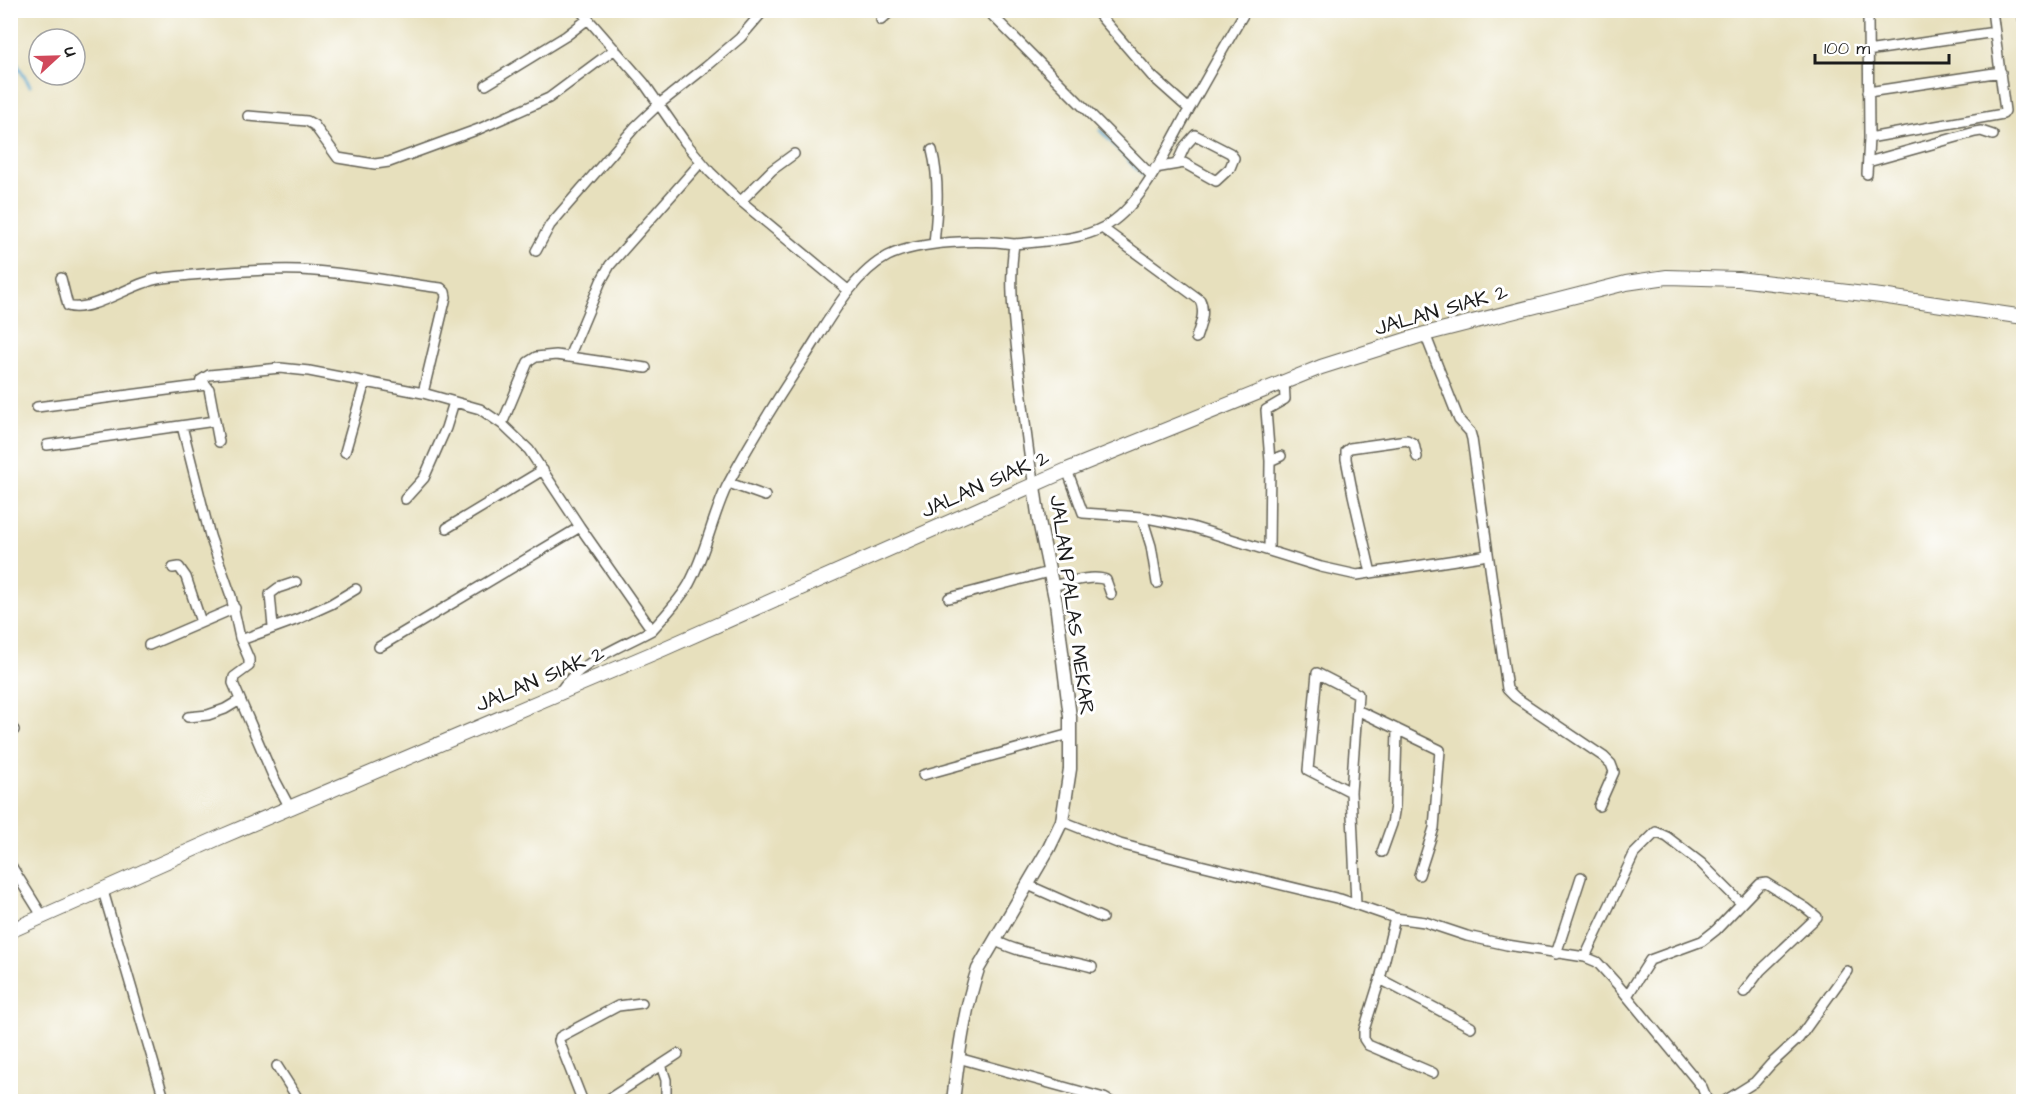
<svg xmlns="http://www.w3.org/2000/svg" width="2034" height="1112" viewBox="0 0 2034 1112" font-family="'Architects Daughter',sans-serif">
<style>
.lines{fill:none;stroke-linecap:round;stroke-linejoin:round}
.stream{stroke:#54a6cf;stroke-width:3}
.minor-casing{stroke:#636154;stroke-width:12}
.major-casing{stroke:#636154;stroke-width:15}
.highway-casing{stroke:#636154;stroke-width:16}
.minor{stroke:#fff;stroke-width:9}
.major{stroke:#fff;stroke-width:12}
.highway{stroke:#fff;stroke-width:14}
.labels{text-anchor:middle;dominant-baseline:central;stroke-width:6;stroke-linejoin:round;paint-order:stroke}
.street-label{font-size:21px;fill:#1c1c1c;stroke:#fff}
</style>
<rect width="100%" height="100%" fill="#fff"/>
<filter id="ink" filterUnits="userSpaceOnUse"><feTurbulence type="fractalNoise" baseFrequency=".0167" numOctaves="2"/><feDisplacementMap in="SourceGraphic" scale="12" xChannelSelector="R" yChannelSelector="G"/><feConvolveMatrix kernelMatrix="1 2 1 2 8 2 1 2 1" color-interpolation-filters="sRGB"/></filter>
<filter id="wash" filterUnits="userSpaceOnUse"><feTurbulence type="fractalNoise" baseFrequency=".008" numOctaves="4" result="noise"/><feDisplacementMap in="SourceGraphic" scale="24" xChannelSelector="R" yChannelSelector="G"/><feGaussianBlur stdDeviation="1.35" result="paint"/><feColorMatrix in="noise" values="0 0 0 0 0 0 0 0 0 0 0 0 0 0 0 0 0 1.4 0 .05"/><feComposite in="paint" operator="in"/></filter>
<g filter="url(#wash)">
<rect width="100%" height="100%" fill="#e7e0bd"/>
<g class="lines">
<path class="stream" d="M10 52 30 86
M1100 130 1144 177"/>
</g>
</g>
<g filter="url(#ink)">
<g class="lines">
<defs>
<path id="minor" d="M580 10 644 83 685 142 710 172 736 197 849 291
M987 10 1151 175
M1095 10 1152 76 1189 109
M2022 10 2024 22
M881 20 892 10
M1867 51 1995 32
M486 85 566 36 588 19
M1868 92 2001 72
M248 116 307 121 314 125 338 158 375 164 389 162 479 129 549 98 615 49
M1869 138 2003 114 2005 111 1992 10
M932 150C940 182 937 212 934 244
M1868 162 1975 132 1981 131 1993 135
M1155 168 1184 163 1216 181 1230 168 1234 158 1230 153 1195 135 1185 146 1177 163
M1867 174 1869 138 1868 16 1872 12 1881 10
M741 201 772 170 794 154
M1102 228 1200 300C1206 312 1200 326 1196 338
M536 251 550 225 636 126 658 105 706 67 740 38 764 10
M61 278 68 306C91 314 136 280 163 278 208 273 255 269 300 270 347 272 394 282 441 288L445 292 446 297 423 393
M569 357 601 281 610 265 701 162
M200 384 201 380 209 375 280 368 309 371 423 393 480 409 502 424 529 450 580 527 652 630C665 616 679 601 689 584 706 553 712 517 727 486 750 442 777 399 805 357 826 325 852 274 888 256 919 241 980 239 1014 244
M37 407 206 385 209 389 219 442
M502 424 528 362 536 357 556 355 646 368
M182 426 210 536 231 596 240 638 249 659V666L234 677 233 683 273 776 290 808
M47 445 215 421
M345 452 365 382
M1270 461 1266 410 1285 399 1284 381
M1067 470 1083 513 1142 517 1192 527 1321 567 1357 575 1482 556 1488 553 1472 439 1470 432 1459 420 1425 334
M729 483 765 496
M1034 486C1027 448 1024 410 1019 372 1015 329 1008 287 1014 244 1042 241 1078 241 1104 227 1143 206 1169 144 1191 106 1209 74 1227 42 1246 10
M405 499 424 478 446 428 454 402
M1142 517 1151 546 1157 583
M447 528 543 470
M1269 551 1270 461 1281 456
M1488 553 1507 689 1515 697 1604 757 1611 764 1614 772 1599 806
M173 568 179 567 186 577 201 622
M1371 573 1353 495 1346 459V451L1350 448 1407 440 1414 444 1417 457
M1052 586C1066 583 1093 574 1106 580L1111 594
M949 598 1049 572
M273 627 270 594 278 588 296 582
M241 640 298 619 331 604 356 589
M149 645 235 608
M379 647 580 527
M559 693C578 662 621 647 652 630
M188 717 208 715 225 709 240 700
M10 725 14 730 10 733
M923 775 1070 734
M1351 792 1308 770 1317 673 1358 694 1357 710
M10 813V820
M1062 821 1120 844 1188 862 1340 899 1395 918 1425 922 1467 936 1507 945 1585 957 1597 962 1617 984 1702 1087 1708 1102
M1382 852 1392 824 1395 806 1397 729
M10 864 43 917
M1028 885 1102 918
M103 891 165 1102
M1356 904 1351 792 1357 710 1440 750 1434 828 1419 875
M1395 918 1380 979 1364 1030V1039L1368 1045 1433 1073
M994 940C1024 956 1060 958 1092 967
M1556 954 1581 877
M1585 957 1634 854 1656 832 1667 837 1701 863 1741 903
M1380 979 1471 1027
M1627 996 1650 960 1702 941 1716 930 1760 884 1766 883 1806 908 1817 917 1760 971 1744 992
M958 1058 1104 1098 1111 1102
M661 1065 666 1080V1102
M277 1066 300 1102
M583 1102 559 1041 560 1037 618 1006 642 1003
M604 1102 678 1054
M1723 1102 1755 1082 1771 1064 1799 1038 1847 971"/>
<path id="major" d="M953 1102C958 1057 964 1011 978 969L1049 848 1062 821 1070 769V717L1056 603 1039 521 1034 486"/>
<path id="highway" d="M10 931 223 836 663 649 1067 470 1321 367 1425 334 1626 283 1667 277 1738 279 1881 296 2024 317"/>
</defs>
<use href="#minor" class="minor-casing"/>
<use href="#major" class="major-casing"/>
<use href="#highway" class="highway-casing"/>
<use href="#minor" class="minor"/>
<use href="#major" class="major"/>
<use href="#highway" class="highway"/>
</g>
</g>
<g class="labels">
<g class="street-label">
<text transform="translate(1441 310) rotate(-16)">JALAN SIAK 2</text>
<text transform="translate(985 484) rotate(-24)">JALAN SIAK 2</text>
<text transform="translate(1072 605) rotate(82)">JALAN PALAS MEKAR</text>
<text transform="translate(540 679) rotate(-23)">JALAN SIAK 2</text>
</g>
</g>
<rect width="2034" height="1112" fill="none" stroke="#fff" stroke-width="36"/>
<g transform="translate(57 57) rotate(68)"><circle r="28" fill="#ffffff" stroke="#a4a4a4" stroke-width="1.5"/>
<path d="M0-4.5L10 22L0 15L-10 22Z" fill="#d1495b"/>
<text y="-9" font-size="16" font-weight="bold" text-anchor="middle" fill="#1c1c1c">U</text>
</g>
<path d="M1815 54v9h134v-9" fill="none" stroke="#1c1c1c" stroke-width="3"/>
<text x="1824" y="54" font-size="18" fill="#1c1c1c" stroke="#ffffff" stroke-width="4.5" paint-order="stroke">100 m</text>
</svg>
